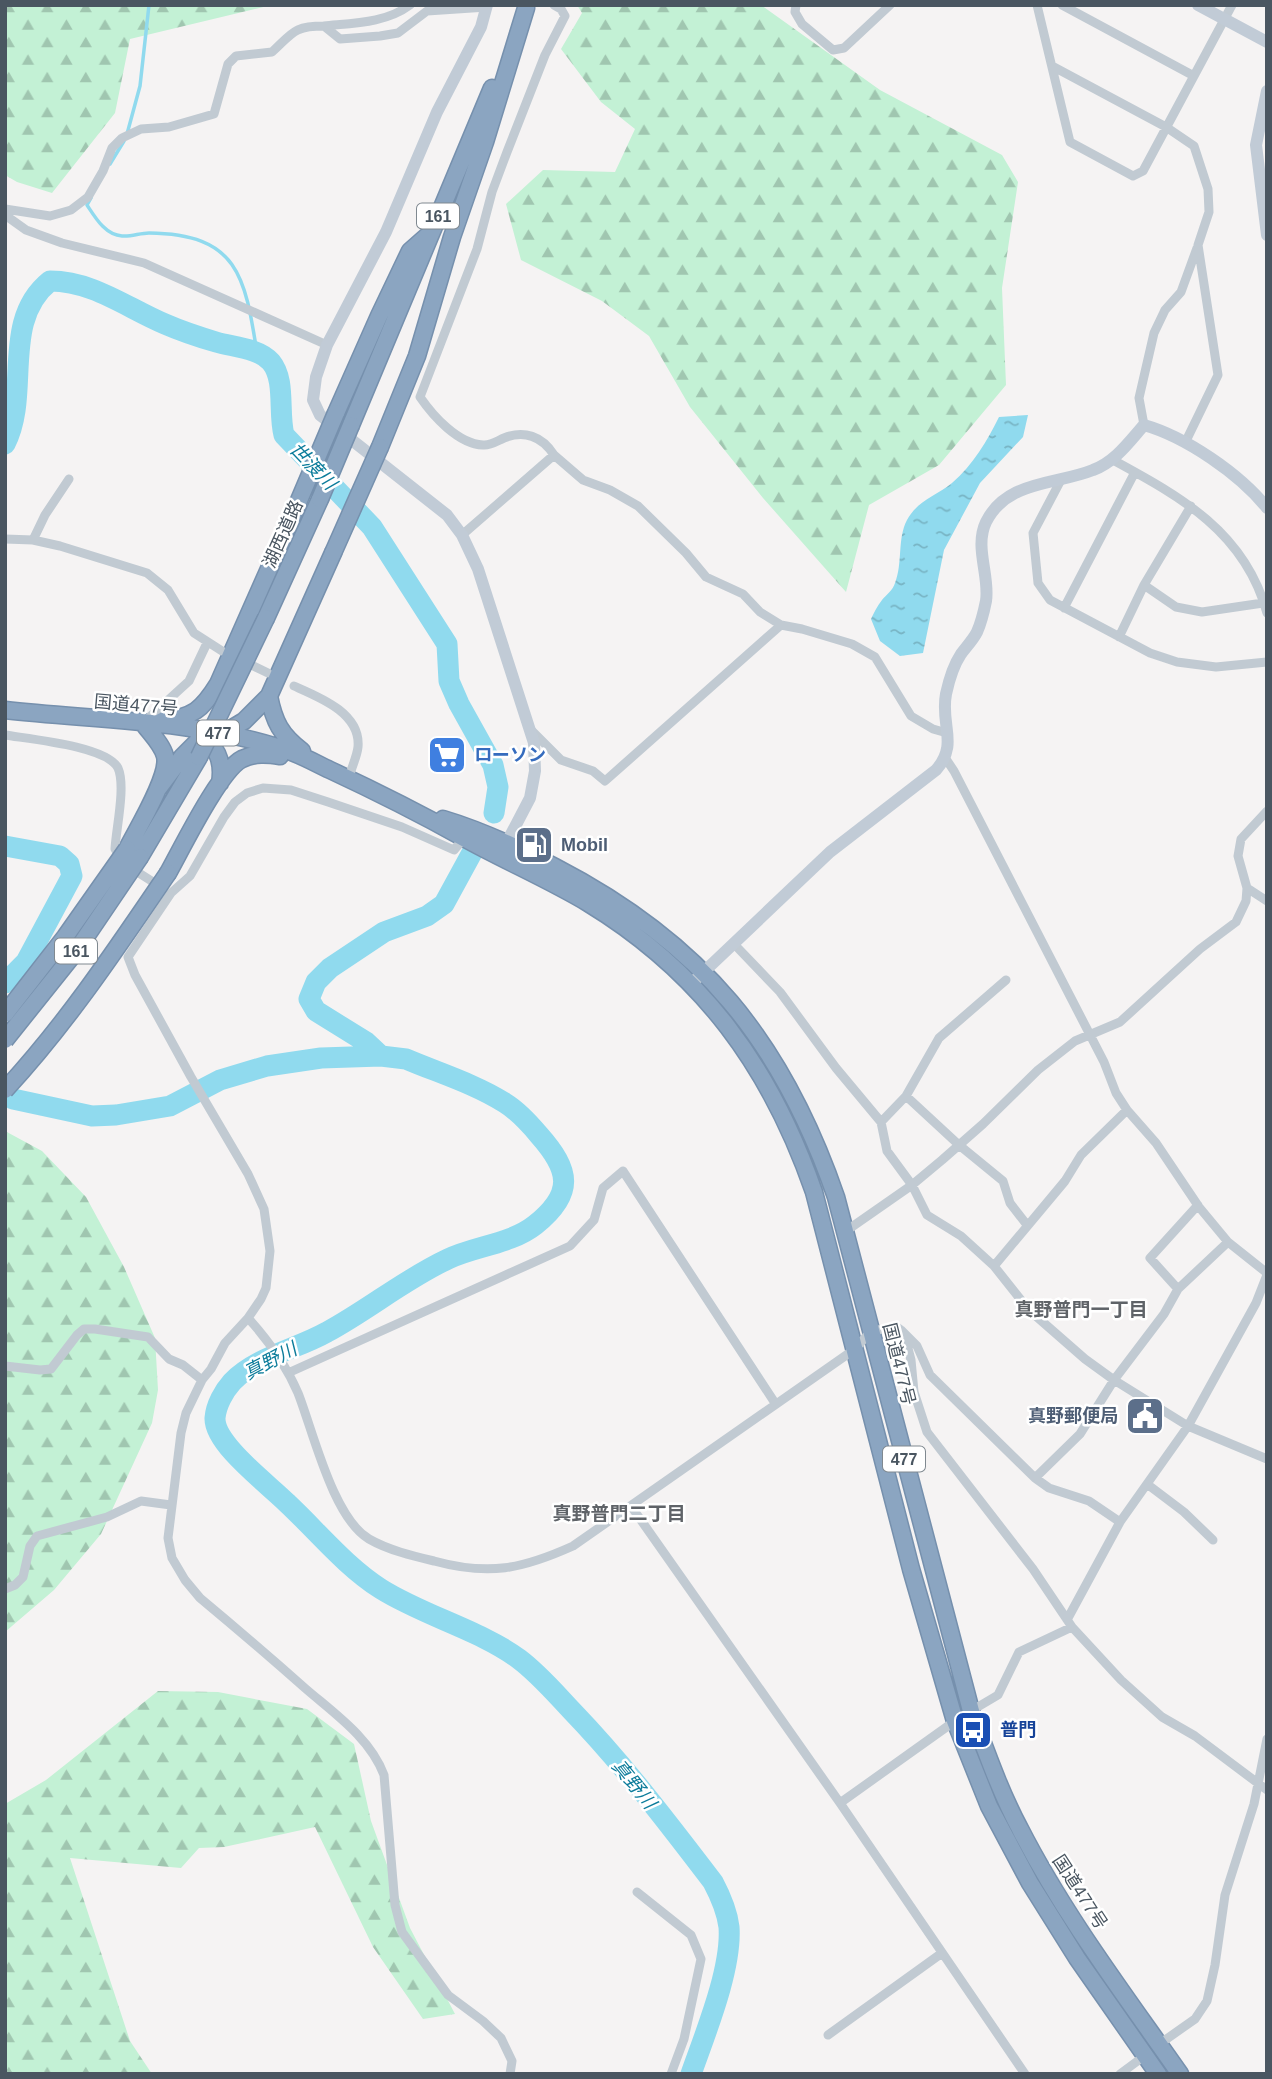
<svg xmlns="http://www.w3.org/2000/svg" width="1272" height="2079" viewBox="0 0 1272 2079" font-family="Helvetica,'Noto Sans JP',sans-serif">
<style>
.forest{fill:url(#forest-firs)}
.water{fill:url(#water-ripples)}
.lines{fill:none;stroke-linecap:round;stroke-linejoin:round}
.stream{stroke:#90daee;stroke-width:3.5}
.river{stroke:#90daee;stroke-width:21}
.highway-casing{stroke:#7690ad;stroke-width:19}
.street{stroke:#c1cad2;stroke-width:9}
.secondary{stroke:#c1cbd6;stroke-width:12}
.highway{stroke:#8ba5c1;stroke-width:16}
.highway-bridge-casing{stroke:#7690ad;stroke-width:19;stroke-linecap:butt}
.highway-bridge{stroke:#8ba5c1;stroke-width:16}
.labels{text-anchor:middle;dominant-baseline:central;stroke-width:5;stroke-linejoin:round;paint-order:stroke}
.shield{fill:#fff;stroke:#808990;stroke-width:2}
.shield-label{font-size:16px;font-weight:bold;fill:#4a5661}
.street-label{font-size:18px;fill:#4a5661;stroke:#fff}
.shop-label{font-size:18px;font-weight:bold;fill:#366cbe;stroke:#fff;text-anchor:start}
.service-label{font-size:18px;font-weight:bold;fill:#4e5e75;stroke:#fff;text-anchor:start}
.transit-label{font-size:18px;font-weight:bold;fill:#164399;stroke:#fff;text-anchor:start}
.water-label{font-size:19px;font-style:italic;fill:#0c7c9b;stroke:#fff}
.neighbourhood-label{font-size:19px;font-weight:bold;fill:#5f6368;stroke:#fff}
</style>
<defs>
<pattern id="forest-firs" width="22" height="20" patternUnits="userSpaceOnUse" patternTransform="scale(1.75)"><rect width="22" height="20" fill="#c3f1d5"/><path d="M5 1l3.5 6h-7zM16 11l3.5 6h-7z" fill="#a0c6b0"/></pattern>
<pattern id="water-ripples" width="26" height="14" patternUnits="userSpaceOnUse" patternTransform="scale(1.75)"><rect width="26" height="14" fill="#90daee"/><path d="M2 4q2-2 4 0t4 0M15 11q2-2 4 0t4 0" fill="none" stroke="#78b4c4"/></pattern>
</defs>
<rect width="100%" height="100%" fill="#f5f3f3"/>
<path class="forest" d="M5 5H272L130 39 115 113 52 193 17 182 5 175Z
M577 5H761L880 90 1002 155 1018 182 1002 288 1006 385 939 465 869 505 846 592 763 498 690 407 649 336 602 301 521 260 506 204 543 170 615 172 635 129 601 102 561 49 582 13Z
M5 1131 42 1151 86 1197 124 1267 155 1338 158 1390 152 1423 101 1534 54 1590 5 1632Z
M158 1691 218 1692 307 1709 354 1744 371 1821 410 1928 455 2014 423 2019 373 1947 315 1827 224 1847 199 1848 181 1868 70 1858 130 2041 152 2074H5V1804L46 1780Z"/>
<path class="water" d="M1028 415 1023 437 980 483 944 550 923 653 900 656 880 641 871 619C874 613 877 606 882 600 886 595 893 590 895 583 903 563 897 539 907 520 918 500 936 496 952 483 973 465 987 441 999 417Z"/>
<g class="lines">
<path class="stream" d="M127 134 140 86 149 5
M110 164 124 141
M91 198 87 205C95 217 105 235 122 236 131 237 140 233 149 233 238 234 245 276 257 353"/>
<path class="river" d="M5 444C31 394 0 321 50 281 93 281 127 308 165 324 181 331 199 337 216 342 233 347 259 348 271 362 286 380 278 413 284 435L372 527 447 644 449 681 459 704 493 765 498 787 494 813
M5 846 60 856 69 864 72 876 26 962 5 983
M381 1056 366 1042 316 1011 309 999 316 982 330 968 384 932 427 916 444 904 474 849
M5 1091 13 1099 92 1116 116 1115 170 1106 220 1080 267 1066 321 1058 381 1056 406 1059C439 1073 475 1084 505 1103 518 1111 529 1123 539 1135 570 1170 575 1193 535 1225 511 1244 475 1246 448 1259 405 1279 368 1310 327 1332 297 1349 256 1357 232 1382 224 1391 216 1405 215 1418 214 1444 268 1484 287 1503 318 1532 345 1566 381 1589 424 1616 480 1630 519 1659 539 1674 555 1693 572 1711 623 1764 668 1823 713 1882 721 1897 727 1911 729 1927 732 1969 705 2034 691 2074"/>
<defs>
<path id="highway" d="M336 413 379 316 410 251 427 236
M351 425 492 88
M380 447 417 356 452 237 485 142 526 8
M266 618 320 499
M269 696C274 722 281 735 302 751
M5 710C94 720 191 720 277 747 296 752 313 762 330 770 375 791 419 813 462 837 503 860 548 879 588 903 703 973 771 1068 814 1192L911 1569 955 1721 989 1806 1030 1883 1077 1958 1158 2074
M162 721C193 717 202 710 218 684L292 517
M197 732C216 745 224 760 220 783
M158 789 182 757 197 742 204 737 224 733 244 721 269 696 333 553
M443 819C483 831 519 848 555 867 702 943 782 1041 836 1197L971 1711C986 1751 1000 1792 1020 1829 1064 1915 1124 1994 1180 2074
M127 849C137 829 170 776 165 756 162 744 150 733 143 723
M140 857 199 757
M168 873C182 848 220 770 242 759 255 753 267 754 280 756"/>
</defs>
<use href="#highway" class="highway-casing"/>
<path class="street" d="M554 5 561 9 565 16 545 55 507 152 492 192 477 249 420 397C433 416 458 444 483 445 490 446 497 441 504 438 524 430 542 436 554 455
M796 5 795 12 802 24 833 50 844 48 890 5
M1037 5 1070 142 1133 176 1143 171 1232 5
M1062 5 1194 76
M324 26C354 23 386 23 410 5
M1052 66 1166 127 1194 146 1208 189 1209 212 1198 245 1218 375 1185 443
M5 209 50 216 71 210 88 197 103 171 112 148 122 138 141 129 169 127 214 114 228 64 236 56 272 52C293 33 293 26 324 26L340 39 380 36 398 33 427 11 487 7
M5 215 26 230 62 243 144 263 327 345
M1144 425 1139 398 1154 333 1165 310 1181 292 1197 248
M1113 460C1181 497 1245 532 1267 613
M1062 478 1033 533 1038 583 1050 600 1150 653 1177 662 1216 667 1267 662
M462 535 554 455 583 480 610 490 638 506 686 553 706 577 743 594 760 612 781 625 802 629 852 644 875 657 911 716 933 729 947 733
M5 539 33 540 60 546 147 573 168 590 194 633 222 651
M33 540 45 515 69 479
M1144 585 1176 607 1202 612 1263 603
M1064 608 1135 472
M1119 637 1144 585 1191 506
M241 660 268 673
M294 686C319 697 361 713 358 747 357 757 351 768 349 778
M144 722 189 681 207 643
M530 729 561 760 593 771 605 781 781 625
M5 735C29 739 107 746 118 768 126 786 116 829 115 849L121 859
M946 759 954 771 1104 1062 1116 1093 1127 1110 1156 1143 1199 1207 1228 1242 1267 1273
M465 837 454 850 402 827 328 802 291 790 263 788 247 793 235 802 224 817 190 876 171 893 128 957 135 975 191 1077 248 1174 264 1209 270 1251 266 1288 261 1299 248 1318 225 1343 211 1369 202 1380 186 1413 181 1433 168 1538 172 1558 185 1580 200 1598C236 1628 271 1658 306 1689 335 1714 370 1738 384 1775L395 1905 402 1932 448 1995 483 2021 501 2038 512 2061 510 2074
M131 868 161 887
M1247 888 1267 901
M734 944 780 992 836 1068 881 1122 887 1151 912 1185 927 1215 961 1236 994 1266 1029 1310 1085 1359 1114 1380 1188 1426 1267 1459
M906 1096 959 1145 1003 1181 1010 1203 1027 1225
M881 1122 906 1096 939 1038 1006 980
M846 1231 912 1185 942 1160 983 1124 1038 1070 1075 1041 1120 1022 1200 949 1236 922 1246 901 1247 888 1238 856 1241 839 1267 811
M994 1266 1065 1181 1081 1155 1127 1110
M1178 1289 1150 1258 1198 1205
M248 1318C268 1340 286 1365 298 1393 313 1431 333 1518 369 1539 388 1550 413 1556 434 1561 489 1576 522 1569 573 1546L855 1349 871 1331 897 1327 901 1330 917 1346 930 1375 1035 1478 1080 1434 1114 1380 1164 1314 1178 1289 1228 1242
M905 1337 911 1360 914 1392 927 1432 1033 1569 1072 1627 1121 1680 1162 1717 1195 1736 1267 1790
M5 1366 40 1370 51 1369 77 1335 84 1329H95L148 1337 169 1359 183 1365 202 1380
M288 1373 570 1246 594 1220 603 1188 623 1171 775 1403
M1035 1478 1049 1488 1089 1501 1120 1522
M1147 1484 1184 1512 1213 1540
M631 1506 840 1803 1025 2074
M5 1589 15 1585 23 1577 30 1546 37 1536 107 1517 141 1501 171 1505
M1068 1618 1120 1522 1188 1426 1256 1303 1267 1275
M971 1711 998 1695 1019 1652 1072 1627
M840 1803 955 1721
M637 1892 691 1935 701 1959 684 2039 671 2074
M828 2035 942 1953
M1158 2045 1195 2019 1207 2001 1215 1965 1225 1895 1254 1804 1267 1739
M1120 2074 1147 2054"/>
<path class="secondary" d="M487 5 481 27 437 112 386 232 327 345 316 377 313 400 320 415 447 515 462 535 478 569 534 743 535 771 530 798 507 842
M1198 5 1267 42
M1267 91 1256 145 1267 235
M691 984 830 852 936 770C959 744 940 725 946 694 949 680 953 666 961 654 966 647 973 640 977 632 981 623 984 611 986 601 990 576 974 547 986 522 1007 480 1056 485 1093 470 1115 462 1129 442 1144 425 1186 437 1240 474 1267 508"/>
<use href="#highway" class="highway"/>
<defs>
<path id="highway-bridge" d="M320 499 351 425
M292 517 336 413
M333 553 380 447
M199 757 266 618
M5 1014 65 937 127 849
M5 1040 77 950 140 857
M5 1090C67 1023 117 948 168 873"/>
</defs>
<use href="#highway-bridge" class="highway-bridge-casing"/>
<use href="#highway-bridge" class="highway-bridge"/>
</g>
<defs>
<symbol id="supermarket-square" viewBox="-11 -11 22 22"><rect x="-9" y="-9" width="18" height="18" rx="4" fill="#3f7fe0" stroke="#fff"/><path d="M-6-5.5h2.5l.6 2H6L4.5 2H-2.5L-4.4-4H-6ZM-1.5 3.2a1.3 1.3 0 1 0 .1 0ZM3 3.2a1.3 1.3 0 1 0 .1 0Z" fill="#fff"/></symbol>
<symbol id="fuel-square" viewBox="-11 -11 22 22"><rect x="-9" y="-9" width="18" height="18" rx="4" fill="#5c6f8a" stroke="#fff"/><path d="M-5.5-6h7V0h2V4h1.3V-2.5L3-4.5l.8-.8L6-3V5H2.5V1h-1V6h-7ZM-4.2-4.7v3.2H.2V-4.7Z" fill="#fff"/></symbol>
<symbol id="civic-square" viewBox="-11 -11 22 22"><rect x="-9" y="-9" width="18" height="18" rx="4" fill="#5c6f8a" stroke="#fff"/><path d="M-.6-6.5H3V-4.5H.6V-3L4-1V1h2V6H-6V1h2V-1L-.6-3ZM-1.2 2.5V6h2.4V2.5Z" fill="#fff"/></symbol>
<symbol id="bus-square" viewBox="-11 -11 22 22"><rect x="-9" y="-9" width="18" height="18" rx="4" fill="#1a4fb4" stroke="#fff"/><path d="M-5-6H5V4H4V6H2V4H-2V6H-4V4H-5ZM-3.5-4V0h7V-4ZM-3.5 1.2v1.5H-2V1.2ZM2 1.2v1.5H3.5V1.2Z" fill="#fff"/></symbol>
</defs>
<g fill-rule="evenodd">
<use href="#supermarket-square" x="425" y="733" width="44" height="44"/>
<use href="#fuel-square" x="512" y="823" width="44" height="44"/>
<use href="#civic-square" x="1123" y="1394" width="44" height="44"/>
<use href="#bus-square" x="951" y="1708" width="44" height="44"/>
</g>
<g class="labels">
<g class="shield">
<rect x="417" y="203.5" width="42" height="25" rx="5"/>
<rect x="197" y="720.5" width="42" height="25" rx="5"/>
<rect x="55" y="938.5" width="42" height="25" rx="5"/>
<rect x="883" y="1446.5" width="42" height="25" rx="5"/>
</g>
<g class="shield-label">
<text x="438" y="216">161</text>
<text x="218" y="733">477</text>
<text x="76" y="951">161</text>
<text x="904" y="1459">477</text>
</g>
<g class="street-label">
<text transform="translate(283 534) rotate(-66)">湖西道路</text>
<text transform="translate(136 705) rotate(5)">国道477号</text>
<text transform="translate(899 1364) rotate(76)">国道477号</text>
<text transform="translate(1080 1892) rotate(57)">国道477号</text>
</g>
<g class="shop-label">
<text x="474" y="755">ローソン</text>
</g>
<g class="service-label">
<text x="561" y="845">Mobil</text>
<text x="1118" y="1416" text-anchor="end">真野郵便局</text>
</g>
<g class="transit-label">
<text x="1000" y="1730">普門</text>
</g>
<g class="water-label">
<text transform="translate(313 466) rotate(46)">世渡川</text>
<text transform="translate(270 1361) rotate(-28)">真野川</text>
<text transform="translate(634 1784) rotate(51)">真野川</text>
</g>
<g class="neighbourhood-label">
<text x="1081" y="1309">真野普門一丁目</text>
<text x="619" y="1513">真野普門二丁目</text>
</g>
</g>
<rect width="1272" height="2079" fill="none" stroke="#4a5661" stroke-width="14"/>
</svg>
